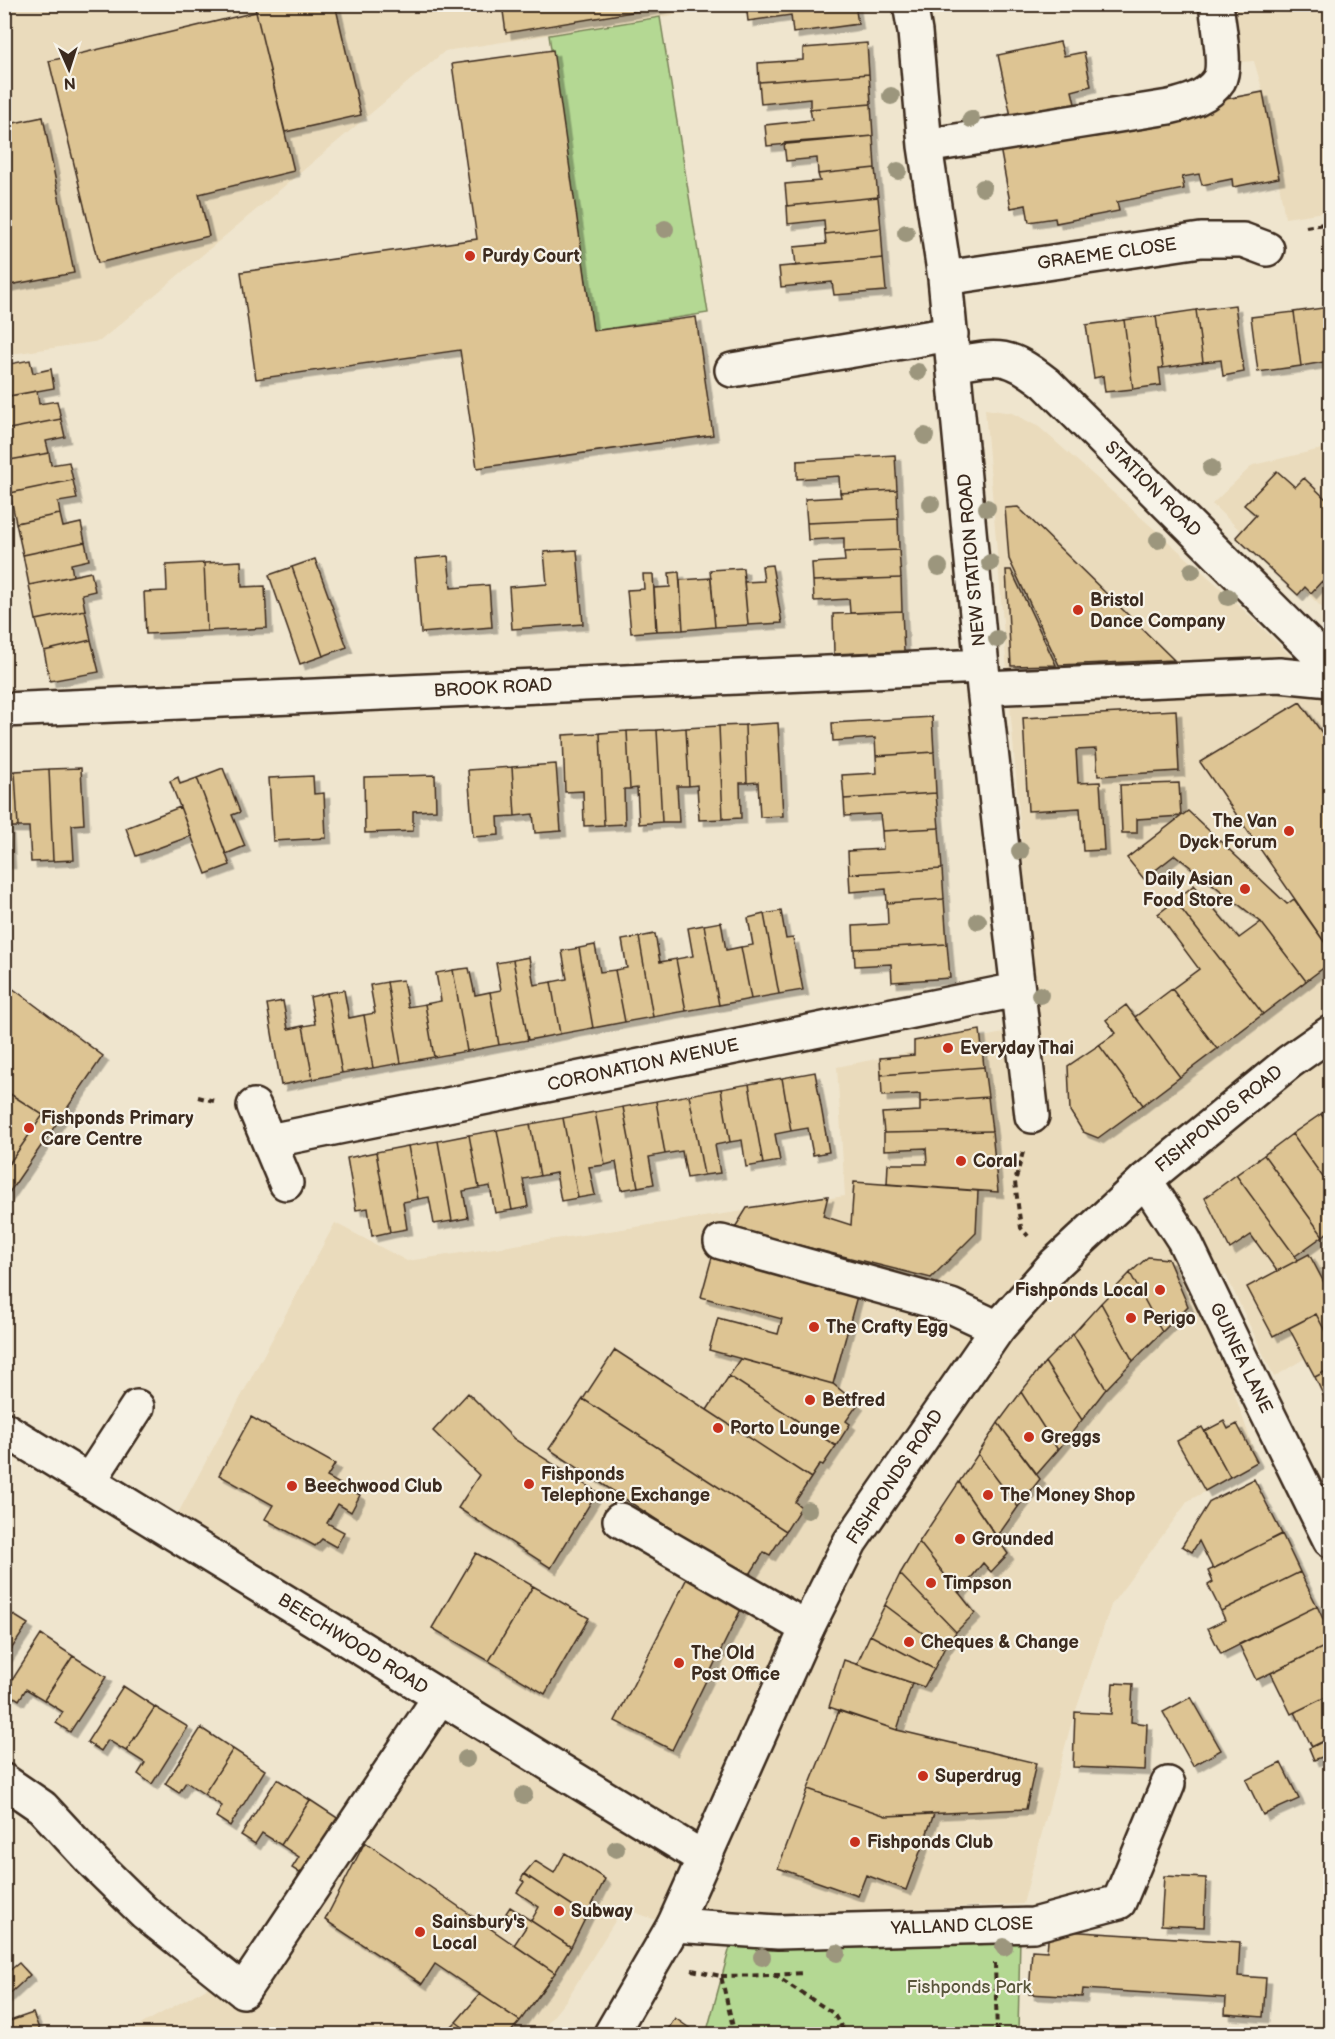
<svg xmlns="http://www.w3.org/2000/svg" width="1335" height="2039" viewBox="0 0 1335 2039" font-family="'Balsamiq Sans',sans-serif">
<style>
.built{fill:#eadbbc}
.green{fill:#b4d893;stroke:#788158;stroke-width:1.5}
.building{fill:#ddc493;stroke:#3b2a1e;stroke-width:1.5;filter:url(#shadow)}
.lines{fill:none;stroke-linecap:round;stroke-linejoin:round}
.minor-casing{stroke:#3b2a1e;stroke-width:38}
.major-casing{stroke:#3b2a1e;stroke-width:38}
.path{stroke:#3b2a1e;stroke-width:4;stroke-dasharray:6 4.5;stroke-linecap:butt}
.minor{stroke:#f7f3e8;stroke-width:33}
.major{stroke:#f7f3e8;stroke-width:33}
.tree{fill:#9c967d}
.poi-dot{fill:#c8321e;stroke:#f7f3e8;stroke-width:2}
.labels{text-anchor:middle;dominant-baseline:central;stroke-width:4.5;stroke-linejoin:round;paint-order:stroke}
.street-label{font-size:18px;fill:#3b2a1e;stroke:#f7f3e8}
.poi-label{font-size:18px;font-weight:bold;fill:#3b2a1e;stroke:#f7f3e8;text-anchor:start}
.park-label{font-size:18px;fill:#59563b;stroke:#f7f3e8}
</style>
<defs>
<filter id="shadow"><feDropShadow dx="5.5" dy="5.5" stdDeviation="0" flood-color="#0004"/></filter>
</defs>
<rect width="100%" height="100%" fill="#efe5ce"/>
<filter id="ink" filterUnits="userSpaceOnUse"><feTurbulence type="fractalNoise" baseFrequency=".0167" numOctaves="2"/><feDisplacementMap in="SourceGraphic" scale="12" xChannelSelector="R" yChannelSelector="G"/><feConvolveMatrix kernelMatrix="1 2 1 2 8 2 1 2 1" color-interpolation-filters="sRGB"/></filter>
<g filter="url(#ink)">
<path class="built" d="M4 5H737L445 51 100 341 5 355Z
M1233 5H1330V211L1285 218 1263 92 1254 61 1240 62Z
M985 409 1012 413 1039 427 1223 590 1330 694V1343L1274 1377 1226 1275 1199 1290 1258 1462 1188 1501 1111 1605 1070 1728 1023 1904 789 1915 791 1945 746 1947H730L623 1908 567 1999 539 2034H124L250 1964 238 2011 313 1915 438 1682 177 1515 335 1223 407 1261 845 1196 837 1067 1037 1026Z
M1330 447V615L1212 504 1253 465Z"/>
<path class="green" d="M660 17 708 313 593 331 549 35Z
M1020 1936 1018 2033 1028 2034H704L708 2027 730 1947Z"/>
<path class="building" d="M254 4H335L361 115 285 132Z
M502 4H680L506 33Z
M746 4H855L858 24 793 33 791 15 748 21Z
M256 12 294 171 199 194 209 236 98 263 49 61Z
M1060 42 1064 56 1084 52 1091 86 1072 91 1076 108 1012 121 998 55Z
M867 43 869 74 759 82 758 63 803 60V48Z
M553 50 593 331 696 317 713 435 477 468 460 350 256 379 241 272 477 239 452 64Z
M869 74 871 104 810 109V99L761 104 759 82Z
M1263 92 1279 178 1233 187 1232 179 1202 185 1199 174 1182 177 1184 189 1117 202 1119 211 1056 223 1055 218 1029 222 1026 205 1011 208 999 142Z
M871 104 873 136 767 146 765 125 812 120 810 109Z
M43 117 74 273 4 286V125Z
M873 136 875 168 818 174 817 158 786 161 784 143Z
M875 168 878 197 787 206 785 184 820 181 818 174Z
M878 197 881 228 825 234 824 220 788 224 787 206Z
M881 228 883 258 796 266 794 247 826 244 825 234Z
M883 258 886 291 834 295 832 282 781 287 779 267Z
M1235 305 1244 372 1223 376 1221 360 1203 362 1196 310Z
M1330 307V361L1301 366 1294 312Z
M1196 310 1203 362 1163 368 1156 316Z
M1294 312 1301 366 1258 372 1251 317Z
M1156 316 1163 368H1159L1161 385 1133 389 1124 320Z
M1124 320 1133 389 1105 392 1103 376 1094 378 1086 325Z
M30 360 33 373 51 369 54 388 4 397V365Z
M37 391 39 404 57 401 61 419 4 430V397Z
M61 419 65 437 46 441 49 453 4 461V430Z
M49 453 51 465 69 462 73 480 10 493 4 461Z
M895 455 897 490 840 493 839 476 797 479V461Z
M1277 471 1295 487 1304 478 1330 503V589L1322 581 1311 593 1305 587 1298 595 1236 537 1256 515 1244 505Z
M73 480 77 499 58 502 60 514 16 523 10 493Z
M897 490 898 519 807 523 805 499 841 497 840 493Z
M1018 507 1174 660 1059 665 1009 559 1005 508Z
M60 514 63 527 81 523 85 542 23 555 16 523Z
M898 519 899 550 844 552V538L808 540 807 523Z
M85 542 89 560 71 564 73 576 29 585 23 555Z
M577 550 583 624 512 629 509 587 547 584 544 552Z
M899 550 901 578 813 581 812 563 845 561 844 552Z
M448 556 451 588 489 585 492 627 421 633 415 559Z
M315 559 347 647 323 656 292 567Z
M241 561 242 587 265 586 267 628 207 631 204 563Z
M204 563 207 631 146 634 144 592 167 591 166 565Z
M772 565 782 623 748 625 744 582 764 581 762 566Z
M292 567 323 656 300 664 269 575Z
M743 568 748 625 715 627 710 570Z
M1006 570H1011L1056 665 1011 666Z
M91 572 95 591 82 594 85 610 36 620 29 585Z
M679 572 683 630 657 631 654 588 670 587 669 573Z
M643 574H653L656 631 631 633 627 590 644 589Z
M711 578 715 627 683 630 680 580Z
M901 578 902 611 850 613 849 599 814 601 813 581Z
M85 610 91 640 44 651 36 620Z
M902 611 904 651 834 654 833 614Z
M91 640 99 672 50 681 44 651Z
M1300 702 1330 744V950L1200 762Z
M1176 710 1179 771 1098 776 1096 749 1076 750 1078 783 1100 782 1104 850 1083 851 1080 808 1028 811 1023 718Z
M932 717 934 752 876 756 875 738 833 741 832 723Z
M778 723 783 816 760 817 758 782 747 783 745 725Z
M745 725 747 783H740L741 818 723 819 719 726Z
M719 726 723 819 699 820 697 785 689 786 686 728Z
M686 728 689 786H677L679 822H662L657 730Z
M657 730 662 822 639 824 637 788 630 789 627 731Z
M627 731 630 789H624L625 824 604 825 600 733Z
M600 733 604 825 584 826 583 791 565 792 563 735Z
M934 752 936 793 844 799 842 775 877 773 876 756Z
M556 764 561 831 535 833 533 814 515 816 512 767Z
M512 767 515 816 498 817 499 835 473 837 468 770Z
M81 768 84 824 72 825 74 860 53 861 49 769Z
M223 768 240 812 232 815 245 846 226 854 197 778Z
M49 769 53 861 31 862 29 827H18L15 771Z
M15 771 18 827H8L10 863H4V772Z
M435 775 436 810 413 811V831L365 833 364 777Z
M313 776 314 794 324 793 326 838 273 841 269 778Z
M178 777 180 784 197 778 230 865 206 874 170 781Z
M1179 783 1181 816 1137 819V833H1122L1120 785Z
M936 793 939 828 882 831 880 814 845 816 844 799Z
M180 807 191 836 136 856 126 828Z
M1188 811 1287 904 1294 899 1330 950V963L1306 981 1261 922 1175 855 1144 879 1127 858Z
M939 828 942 869 849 874 848 851 883 849 882 831Z
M942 869 944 899 887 903 886 889 850 892 849 874Z
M1194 885 1239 938 1261 922 1306 981 1263 1014 1175 901Z
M944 899 947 944 854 949 853 926 888 924 887 903Z
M1175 901 1263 1014 1217 1049 1172 989 1199 969 1158 914Z
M781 911 786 939 793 938 803 990 779 994 764 914Z
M764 914 779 994 751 999 741 947 753 945 748 918Z
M721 922 726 950 741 947 751 999 719 1005 704 925Z
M704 925 719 1005 686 1011 676 959 693 956 688 928Z
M655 934 660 962 676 959 686 1011 653 1017 639 937Z
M639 937 653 1017 625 1022 615 970 627 968 622 940Z
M947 944 950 978 892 982 891 964 855 966 854 949Z
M595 945 600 972 615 970 625 1022 593 1028 579 948Z
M579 948 593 1028 560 1034 551 982 567 979 562 951Z
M529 957 534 985 551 982 560 1034 528 1040 513 960Z
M513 960 528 1040 499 1045 490 992 501 990 496 963Z
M469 968 475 995 490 992 499 1045 467 1051 453 970Z
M453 970 467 1051 434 1057 425 1004 441 1001 436 973Z
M403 980 408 1007 425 1004 434 1057 401 1063 387 982Z
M4 982 103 1056 4 1200Z
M387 982 401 1063 373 1068 364 1015 375 1013 370 985Z
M1172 989 1217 1049 1180 1077 1135 1017Z
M344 990 349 1018 364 1015 373 1068 342 1073 327 993Z
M327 993 342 1073 313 1079 303 1026 315 1024 310 997Z
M283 1001 288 1029 303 1026 313 1079 281 1085 267 1004Z
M1126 1005 1180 1077 1143 1105 1099 1045 1116 1033 1106 1020Z
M980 1030 984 1067 881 1075 880 1058 914 1055V1041Z
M1099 1045 1143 1105 1098 1138 1083 1132 1070 1111 1068 1066Z
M984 1067 988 1097 920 1102V1094L882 1096 881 1075Z
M815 1072 829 1152 813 1155 808 1128 791 1131 782 1078Z
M782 1078 791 1131 775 1134 780 1161 763 1164 749 1084Z
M749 1084 763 1164 746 1167 742 1140 730 1142 721 1089Z
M721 1089 730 1142 715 1145 720 1173 704 1175 689 1095Z
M4 1090 43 1115 4 1171Z
M689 1095 704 1175 687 1178 682 1151 665 1154 656 1101Z
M988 1097 992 1131 884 1133 882 1113 920 1111V1102Z
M656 1101 665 1154 649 1157 654 1184 638 1187 623 1107Z
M623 1107 638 1187 621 1190 616 1162 605 1165 595 1112Z
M1330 1107V1127L1321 1114Z
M595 1112 605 1165 589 1167 595 1195 578 1198 563 1118Z
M1321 1114 1330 1127V1187L1292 1134Z
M563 1118 578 1198 561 1201 556 1173 540 1176 530 1124Z
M530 1124 540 1176 523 1179 528 1207 512 1210 497 1130Z
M497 1130 512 1210 495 1213 490 1186 479 1188 469 1135Z
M992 1131 998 1192 887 1184 888 1164H927L926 1148 884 1150V1133Z
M1292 1134 1330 1187V1230L1323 1236 1264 1155Z
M469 1135 479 1188 463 1191 468 1218 452 1221 438 1141Z
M438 1141 452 1221 434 1224 429 1197 418 1199 408 1146Z
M408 1146 418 1199 403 1202 407 1229 390 1232 376 1152Z
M376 1152 390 1232 372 1236 368 1208 356 1210 347 1158Z
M1264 1155 1323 1236 1295 1256 1236 1175Z
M1236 1175 1295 1256 1298 1260 1277 1271 1251 1235 1230 1249 1205 1198Z
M854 1182 978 1191 976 1233 931 1278 734 1229 747 1208 828 1196 823 1216 851 1225Z
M1309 1254 1330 1294V1329L1325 1331 1316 1314 1273 1336 1247 1287Z
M712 1257 857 1296 833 1384 709 1350 718 1318 778 1334 782 1319 701 1297Z
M1148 1257 1168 1259 1188 1306 1162 1332 1130 1273Z
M1130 1273 1162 1332 1133 1361 1101 1303Z
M1101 1303 1133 1361 1106 1389 1073 1334Z
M1316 1314 1325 1331 1330 1329V1369L1315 1377 1289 1328Z
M1073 1334 1106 1389 1082 1420 1045 1362Z
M615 1350 707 1410 729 1376 836 1446 823 1465 820 1464 795 1502 801 1507 786 1531 583 1399Z
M615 1350 811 1478 795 1502 801 1507 786 1531 583 1399Z
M741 1359 833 1384 858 1404 846 1421 850 1424 836 1446 729 1376Z
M1045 1362 1082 1420 1058 1450 1021 1392Z
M1330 1369V1410L1315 1377Z
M729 1376 836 1446 823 1465 820 1464 811 1478 707 1410Z
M1021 1392 1058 1450 1037 1474 998 1423Z
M468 1393 514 1439 597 1492 551 1568 458 1508 479 1475 433 1431Z
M583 1399 786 1531 770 1555 764 1552 747 1579 549 1449Z
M251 1417 335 1464 327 1477 360 1495 351 1512 338 1504 327 1523 344 1532 336 1547 322 1539 315 1546 265 1519 273 1505 219 1475Z
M1224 1421 1228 1429 1237 1424 1257 1462 1230 1477 1205 1431Z
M998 1423 1040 1479 1018 1507 978 1454Z
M1202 1427 1230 1477 1205 1491 1177 1441Z
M978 1454 1018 1507 997 1537 959 1482Z
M1254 1479 1282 1534 1213 1569 1199 1541 1192 1552 1182 1546 1210 1501Z
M959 1482 1008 1554 991 1572 983 1563 959 1593 919 1542Z
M1282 1534 1300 1572 1221 1611 1208 1585 1213 1582 1208 1571Z
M919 1542 975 1613 956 1632 900 1574Z
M476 1553 533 1586 489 1661 432 1628Z
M1300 1572 1317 1606 1221 1654 1208 1628 1225 1620 1221 1611Z
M900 1574 956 1632 944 1649 885 1605Z
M687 1578 743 1605 672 1750 615 1721Z
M533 1586 589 1618 545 1694 489 1661Z
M885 1605 944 1649 934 1669 870 1635Z
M1317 1606 1330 1634V1644L1256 1680 1239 1644Z
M4 1609 28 1624 4 1660Z
M41 1635 73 1656 44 1700 26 1689 19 1700 5 1691Z
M870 1635 934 1669 924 1687 857 1664Z
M1330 1644V1695L1291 1714 1271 1673Z
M73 1656 106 1677 70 1732 56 1723 63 1712 44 1700Z
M844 1660 912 1683 897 1730 829 1707Z
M1113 1683 1133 1684 1131 1722 1147 1724 1145 1770 1073 1767 1075 1712 1111 1714Z
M123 1686 155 1707 126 1751 108 1740 101 1751 87 1742Z
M1330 1695V1738L1312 1747 1295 1712Z
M1191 1697 1221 1750 1193 1766 1163 1712Z
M155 1707 188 1727 152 1784 138 1774 145 1763 126 1751Z
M839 1711 897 1730 1036 1763 1026 1809 886 1816 808 1789Z
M201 1728 233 1749 204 1794 186 1782 179 1793 165 1784Z
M1330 1738V1754L1314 1760 1309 1748Z
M233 1749 265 1770 230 1826 216 1817 222 1806 204 1794Z
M1281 1763 1299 1799 1263 1815 1246 1780Z
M277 1779 310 1800 281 1845 262 1833 255 1844 241 1835Z
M808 1789 886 1816 934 1814 906 1890 866 1875 858 1896 778 1868Z
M310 1800 342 1821 306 1877 292 1868 299 1857 281 1845Z
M365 1842 555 1973 520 2021 435 1964 422 1984 325 1920Z
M565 1853 605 1879 587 1915 524 1874 535 1861 554 1873Z
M524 1874 587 1915 571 1947 531 1921 539 1907 517 1892 524 1882 521 1880Z
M1164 1876 1206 1878 1204 1927 1161 1925Z
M510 1907 571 1947 555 1973 514 1945 526 1927 506 1913Z
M1049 1930 1240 1942 1238 1976 1266 1978 1263 2017 1225 2014 1226 1998 1083 1989 1082 1997 1029 1994 1032 1950 1047 1951Z
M19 1963 30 1975 4 1999V1966L9 1971Z
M480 1994 520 2021 509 2034H472L456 2022Z
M33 2013 41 2034H4V2023Z
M675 2018 695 2032 693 2034H665Z
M456 2022 472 2034H444Z"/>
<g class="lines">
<defs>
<path id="minor" d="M910 4 915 32 925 146 945 278 984 688 1032 1116
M925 146 1169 107C1187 103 1208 97 1219 80 1227 66 1218 22 1216 4
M945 278 1201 240H1243L1267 249
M954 364C1001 355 1008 354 1046 383L1330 666
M732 370 951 334
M984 688 1279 675 1330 680
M4 710 982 666
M254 1106 286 1183
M269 1141 1017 990
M1145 1180 1184 1240 1256 1390 1330 1540
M721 1242 951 1306 998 1328
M4 1429 703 1858
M89 1481 137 1407
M620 1520 807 1628
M4 1781 42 1807 92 1861 144 1912 243 1991 440 1697
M674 1925 778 1932 1033 1925 1119 1902 1168 1784"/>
<path id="major" d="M611 2034 674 1925 807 1628 850 1542 998 1328 1055 1264 1145 1180 1289 1062 1330 1033"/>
</defs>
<use href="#minor" class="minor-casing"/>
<use href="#major" class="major-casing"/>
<path class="path" d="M1306 227 1330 223
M198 1097 218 1102
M1023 1152 1015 1182 1021 1228 1028 1236
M995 1963 997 2034
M692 1970 721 1976 733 2027 739 2034
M774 1975 804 1973
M721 1976 774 1975 833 2013 846 2034"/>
<use href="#minor" class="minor"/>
<use href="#major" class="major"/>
</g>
<g class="tree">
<circle cx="891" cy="96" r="9"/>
<circle cx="971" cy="119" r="9"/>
<circle cx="898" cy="171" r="9"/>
<circle cx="983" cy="188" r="9"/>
<circle cx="665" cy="229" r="9"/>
<circle cx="906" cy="233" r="9"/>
<circle cx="918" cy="372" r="9"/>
<circle cx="925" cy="436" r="9"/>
<circle cx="1211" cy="468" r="9"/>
<circle cx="931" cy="504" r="9"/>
<circle cx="987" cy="508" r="9"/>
<circle cx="1158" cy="540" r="9"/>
<circle cx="990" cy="563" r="9"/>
<circle cx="939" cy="567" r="9"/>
<circle cx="1192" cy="571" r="9"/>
<circle cx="1228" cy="597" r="9"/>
<circle cx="997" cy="639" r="9"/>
<circle cx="1020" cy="851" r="9"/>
<circle cx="978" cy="921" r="9"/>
<circle cx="1040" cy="995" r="9"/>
<circle cx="808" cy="1510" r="9"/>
<circle cx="466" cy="1759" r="9"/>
<circle cx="524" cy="1795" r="9"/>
<circle cx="616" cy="1849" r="9"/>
<circle cx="1004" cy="1947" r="9"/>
<circle cx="837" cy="1953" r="9"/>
<circle cx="762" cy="1957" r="9"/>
</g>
</g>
<g class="poi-dot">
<circle cx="470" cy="256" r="6"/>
<circle cx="1078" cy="610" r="6"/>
<circle cx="1289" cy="831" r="6"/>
<circle cx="1245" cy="889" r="6"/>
<circle cx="948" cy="1048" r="6"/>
<circle cx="29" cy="1128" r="6"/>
<circle cx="961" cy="1161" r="6"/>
<circle cx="1160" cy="1290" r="6"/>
<circle cx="1131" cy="1318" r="6"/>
<circle cx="814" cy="1327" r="6"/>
<circle cx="810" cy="1400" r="6"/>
<circle cx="718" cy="1428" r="6"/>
<circle cx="1029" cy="1437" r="6"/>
<circle cx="529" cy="1484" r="6"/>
<circle cx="292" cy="1486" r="6"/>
<circle cx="988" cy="1495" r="6"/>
<circle cx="960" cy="1539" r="6"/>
<circle cx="931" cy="1583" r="6"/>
<circle cx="909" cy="1642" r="6"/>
<circle cx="679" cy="1663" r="6"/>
<circle cx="923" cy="1776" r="6"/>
<circle cx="855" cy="1842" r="6"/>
<circle cx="559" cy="1911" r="6"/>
<circle cx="420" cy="1932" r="6"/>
</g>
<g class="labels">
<g class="street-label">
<text transform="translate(1107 254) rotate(-8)">GRAEME CLOSE</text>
<text transform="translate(1153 489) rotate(45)">STATION ROAD</text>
<text transform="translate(972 560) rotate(-95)">NEW STATION ROAD</text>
<text transform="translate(493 688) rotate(-3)">BROOK ROAD</text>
<text transform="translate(643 1065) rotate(-12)">CORONATION AVENUE</text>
<text transform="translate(1219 1119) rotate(-39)">FISHPONDS ROAD</text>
<text transform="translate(1241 1358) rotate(64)">GUINEA LANE</text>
<text transform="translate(895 1477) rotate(-56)">FISHPONDS ROAD</text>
<text transform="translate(353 1644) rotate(32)">BEECHWOOD ROAD</text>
<text transform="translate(962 1926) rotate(-2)">YALLAND CLOSE</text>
</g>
<g class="poi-label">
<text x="482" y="256">Purdy Court</text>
<text x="1090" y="600">Bristol<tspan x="1090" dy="21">Dance Company</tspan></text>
<text x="1277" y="821" text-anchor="end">The Van<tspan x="1277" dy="21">Dyck Forum</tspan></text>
<text x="1233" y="879" text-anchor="end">Daily Asian<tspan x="1233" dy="21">Food Store</tspan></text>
<text x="960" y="1048">Everyday Thai</text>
<text x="41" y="1118">Fishponds Primary<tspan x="41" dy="21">Care Centre</tspan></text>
<text x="973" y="1161">Coral</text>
<text x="1148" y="1290" text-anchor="end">Fishponds Local</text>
<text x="1143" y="1318">Perigo</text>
<text x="826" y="1327">The Crafty Egg</text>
<text x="822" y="1400">Betfred</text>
<text x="730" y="1428">Porto Lounge</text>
<text x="1041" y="1437">Greggs</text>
<text x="541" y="1474">Fishponds<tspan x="541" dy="21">Telephone Exchange</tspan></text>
<text x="304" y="1486">Beechwood Club</text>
<text x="1000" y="1495">The Money Shop</text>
<text x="972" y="1539">Grounded</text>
<text x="943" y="1583">Timpson</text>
<text x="921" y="1642">Cheques &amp; Change</text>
<text x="691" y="1653">The Old<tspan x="691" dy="21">Post Office</tspan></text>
<text x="935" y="1776">Superdrug</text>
<text x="867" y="1842">Fishponds Club</text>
<text x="571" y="1911">Subway</text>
<text x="432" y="1922">Sainsbury's<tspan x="432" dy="21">Local</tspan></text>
</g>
<g class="park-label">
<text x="969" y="1987">Fishponds Park</text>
</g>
</g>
<rect width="1335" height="2039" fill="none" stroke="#f7f3e8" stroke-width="24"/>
<rect x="12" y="12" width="1311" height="2015" fill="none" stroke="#3b2a1e" stroke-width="2" filter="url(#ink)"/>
<g transform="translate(69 69) rotate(177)" stroke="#f7f3e8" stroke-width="4.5" paint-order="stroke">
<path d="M0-4.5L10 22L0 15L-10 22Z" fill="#3b2a1e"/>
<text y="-9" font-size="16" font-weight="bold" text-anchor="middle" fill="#3b2a1e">N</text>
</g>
</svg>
